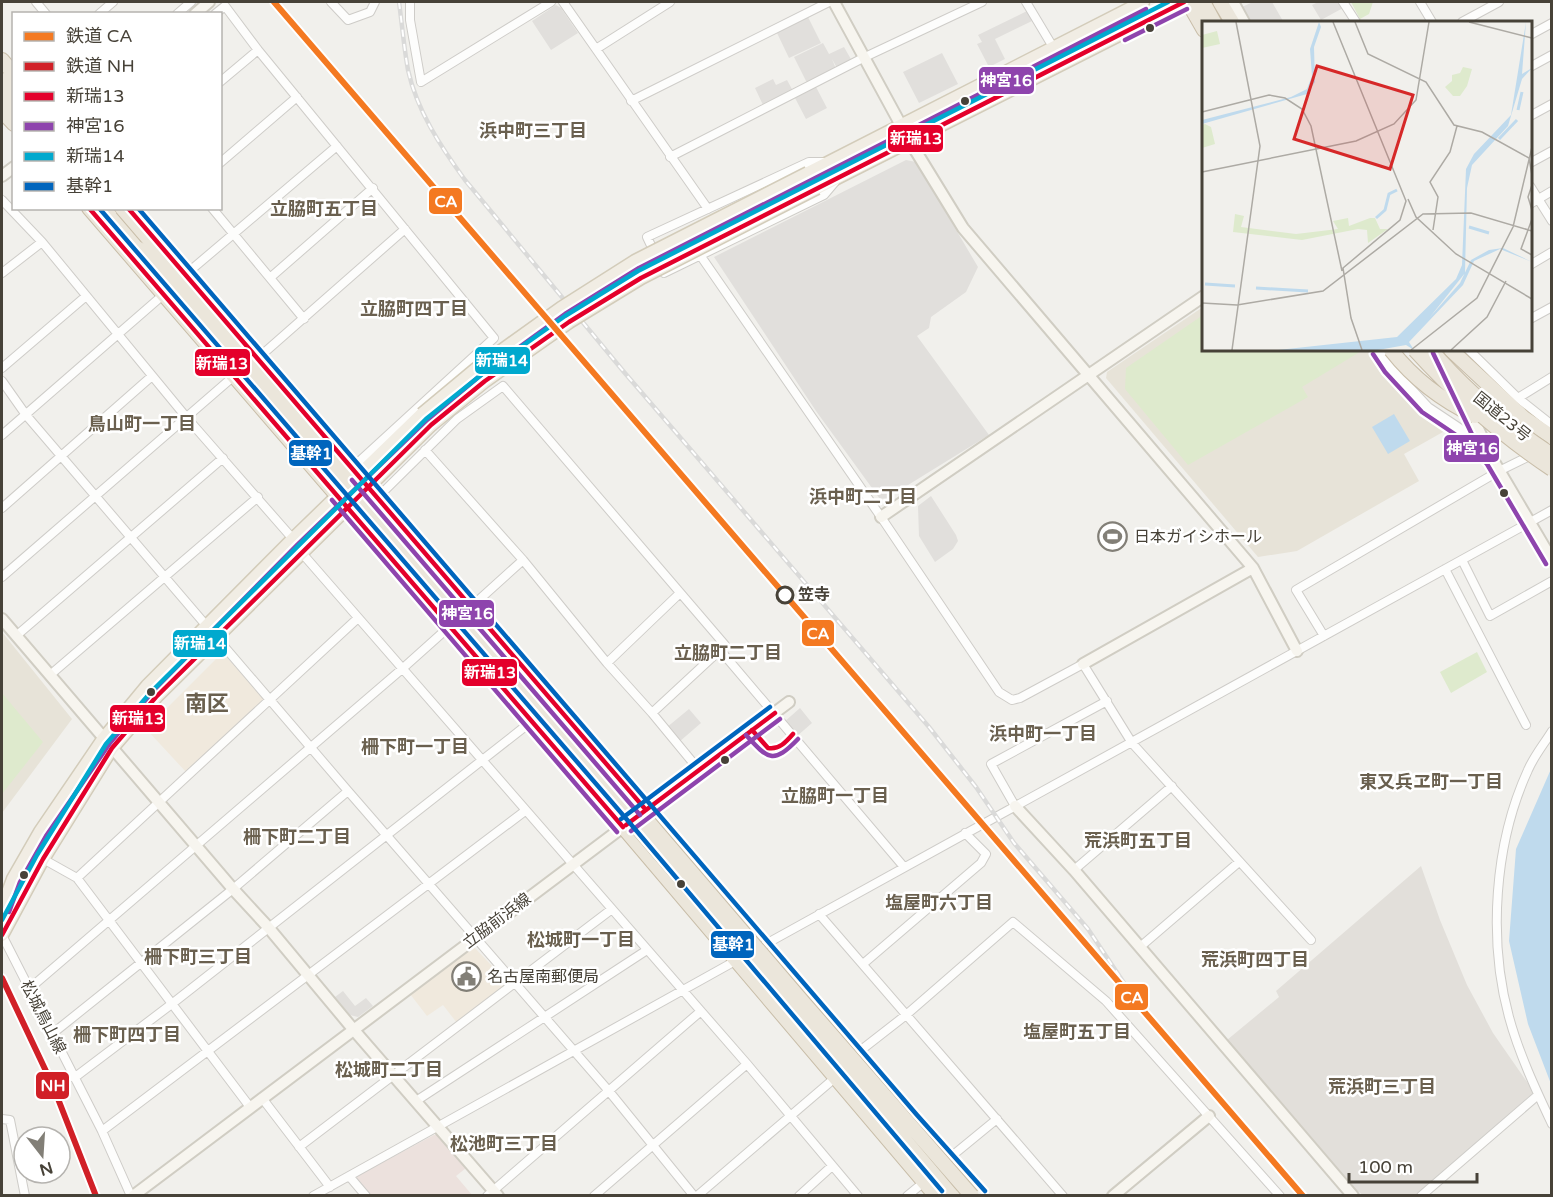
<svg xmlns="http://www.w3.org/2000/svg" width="1553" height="1197" viewBox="0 0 1553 1197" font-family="'Varela Round','Noto Sans JP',sans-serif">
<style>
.commercial{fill:#f0e9dd}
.industrial{fill:#e2dfda}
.education{fill:#e7e3d8}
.medical{fill:#ece1dd}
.green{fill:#deeacd}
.parking{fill:#e1dfdc}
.water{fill:#bfdaed}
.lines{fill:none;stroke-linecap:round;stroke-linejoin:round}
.street-casing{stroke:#ceccc8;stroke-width:10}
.secondary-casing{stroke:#d0cdc3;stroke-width:14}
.primary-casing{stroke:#d3ccba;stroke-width:15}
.highway-casing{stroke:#c8bda8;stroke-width:16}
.street{stroke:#fdfdfc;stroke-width:8}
.secondary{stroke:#f7f5ef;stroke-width:10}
.primary{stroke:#f1ede4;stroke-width:12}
.highway{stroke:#ebe6db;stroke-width:14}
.rail-casing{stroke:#dadad9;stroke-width:4.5}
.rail{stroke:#fff;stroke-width:2;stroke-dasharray:7;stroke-linecap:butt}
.primary-bridge-casing{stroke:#d3ccba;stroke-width:15;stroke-linecap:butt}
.highway-bridge-casing{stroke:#c8bda8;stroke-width:16;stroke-linecap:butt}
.primary-bridge{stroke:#f1ede4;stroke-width:12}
.highway-bridge{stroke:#ebe6db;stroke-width:14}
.bus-1-casing{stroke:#fff;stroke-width:9}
.bus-2-casing{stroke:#fff;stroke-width:9}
.bus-3-casing{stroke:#fff;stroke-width:9}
.bus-4-casing{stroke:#fff;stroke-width:9}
.bus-1{stroke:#e4002b;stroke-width:4.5}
.bus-2{stroke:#8e44ad;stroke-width:4.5}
.bus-3{stroke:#00a9ce;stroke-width:4.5}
.bus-4{stroke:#0065bd;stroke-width:4.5}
.rail-1-casing{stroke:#fff;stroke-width:10}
.rail-2-casing{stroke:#fff;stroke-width:10}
.rail-1{stroke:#f47921;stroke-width:6}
.rail-2{stroke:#d12027;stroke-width:6}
.bus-dot{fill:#474238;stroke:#fff;stroke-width:2}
.stop-dot{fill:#fff;stroke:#474238;stroke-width:3}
.labels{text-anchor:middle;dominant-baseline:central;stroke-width:5;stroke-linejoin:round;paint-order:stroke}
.street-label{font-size:16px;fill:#474238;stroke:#fff}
.poi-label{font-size:16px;fill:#474238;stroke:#fff;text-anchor:start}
.stop-label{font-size:16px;font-weight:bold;fill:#474238;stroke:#fff;text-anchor:start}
.neighbourhood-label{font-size:18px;font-weight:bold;fill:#6a604f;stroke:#fff}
.district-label{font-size:22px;font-weight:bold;fill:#6a604f;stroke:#fff}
.inset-river{fill:none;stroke:#bfdaed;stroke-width:3}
.inset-road{fill:none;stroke:#adaaa4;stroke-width:1.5}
.view{fill:#d62828;fill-opacity:0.15;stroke:#d62828;stroke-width:3}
.inset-edge{fill:none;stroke:#474238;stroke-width:3}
.line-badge{stroke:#fff;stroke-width:2}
.badge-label{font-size:16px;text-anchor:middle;font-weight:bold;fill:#fff}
</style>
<rect width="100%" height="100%" fill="#f1f0ec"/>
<path class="commercial" d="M221 654H224L263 698V702L186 772 148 731 159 716Z
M474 947 507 982 506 986 457 1023 443 1005 427 1016 410 994Z"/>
<path class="industrial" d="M1421 866 1440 920 1467 985 1493 1033 1534 1092 1417 1195H1363L1350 1186 1227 1040 1279 997 1276 991Z"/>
<path class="education" d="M1203 307 1204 350H1369L1398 385 1430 418 1450 428 1404 454 1419 481 1297 551 1258 557 1106 378 1107 372Z
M2 632 72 719 2 813Z"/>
<path class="medical" d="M434 1135H437L466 1168 456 1176 472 1195H370L356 1181 357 1176Z"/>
<path class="green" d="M1351 2H1373L1369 14 1360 19Z
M1203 315 1204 350H1363L1302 387 1308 397 1188 465 1125 389 1126 368Z
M1477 652 1487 672 1451 693 1440 672Z
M2 693 43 742 2 794Z"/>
<path class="parking" d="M1253 2H1272L1283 21 1279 22H1251L1242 7Z
M1318 2H1339L1343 8 1321 20 1312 5Z
M556 5 561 8 578 33 551 50 532 21Z
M1027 11 1032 21 995 39 1005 59 989 67 977 44 982 42 978 35Z
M808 17 821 43 789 58 777 33Z
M823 43 829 54 844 47 852 61 837 68 832 59 836 69 807 83 794 57Z
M942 53 958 84 919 103 903 72Z
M773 79 776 85 787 80 793 91 763 105 755 88Z
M816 87 827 108 806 119 795 98Z
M906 160 916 162 978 267 966 292 931 317 929 328 917 336 989 435 887 498 880 499 816 411 714 257Z
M931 496 956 535 958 541 953 549 935 562 919 536 918 506Z
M800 708 812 723 796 737 783 723Z
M689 709 701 723 679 742 666 728Z
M343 991 355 1006 366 998 373 1006 358 1017 350 1015 335 997Z"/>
<path class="water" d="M1394 414 1410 441 1388 454 1372 427Z
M1551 769V1084L1528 1024 1509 941 1516 849Z"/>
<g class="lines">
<defs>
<path id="street" d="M36 2 46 14
M331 2 348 20 370 12 375 2
M410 2V20L421 82 551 2
M563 2 708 209
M1026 2 1053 47
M1343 2 1356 22
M1420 2 1432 22
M99 14 113 2
M177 14 191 2
M215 14 225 6 258 50 494 338 351 469
M1462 22 1499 2
M1530 35 1552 23
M596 49 670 2
M1530 67 1552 55
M220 82 258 50
M631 101 829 2
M1530 116 1552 104
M670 157 865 57 982 2
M826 162H809L647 237 664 273 824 195 835 182
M220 163 297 97
M1530 163 1552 151
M1530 186 1552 221
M2 200 42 242 187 418 293 539
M1530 204 1552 191
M212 208 304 319
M700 255 881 517 999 692 1012 700 1020 698 1083 664 1132 743 1311 940
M1530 265 1552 252
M2 273 42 242
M185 275 337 146
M271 277 373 188
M1530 319 1552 307
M1379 350 1391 367 1428 407 1470 435 1488 455
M1469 350 1518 398 1552 425
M257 359 405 229
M2 368 85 297
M2 381 26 415 348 791 608 1090 694 1196
M1518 398 1552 377
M2 435 163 295
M425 450 523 560 607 663 652 713 699 770
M378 497 457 419 503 386 725 645 720 650 904 867
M2 508 152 376
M301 552 747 1064 858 1196
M1462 560 1490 616 1552 581
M1445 569 1526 725
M2 577 234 376
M471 607 523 560
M16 636 223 458
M1324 636 1296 590 1499 471 1552 445
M607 663 679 594
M50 675 258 497
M652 713 720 650
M1552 731C1544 744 1534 756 1528 770 1494 844 1488 940 1509 1017 1519 1054 1536 1090 1552 1124
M1015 806 991 764 1107 701
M43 859 77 878 250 1107
M1074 870 1172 786
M77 878 358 618
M819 914 1063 1196
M2 935 102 1131 131 1196
M1140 947 1239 862
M755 950 1552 510
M863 964 981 863 986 854 965 833
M29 989 402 669 450 626
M52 1034 233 889 348 791
M856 1054 906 1015 1013 922 1106 1001 1280 1196
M74 1078 173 1003 532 721
M262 1098 330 1187
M416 1101 647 950
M2 1119 10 1120 25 1196
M102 1131 525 811
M299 1147 612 909
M947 1160 997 1119
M349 1176 366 1196
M313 1196 737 960
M487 1196 701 1011
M594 1196 747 1064
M697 1196 836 1077
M799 1196 832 1166
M907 1196 924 1182
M1421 1196 1538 1095"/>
<path id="secondary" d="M834 2 909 140 963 228 1253 568 1297 651
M1233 2 1244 22
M195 14 209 2
M2 176 14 167
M1470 412 1493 460 1552 560
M881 517 1204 296
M2 619 233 889 268 927 353 1029 498 1196
M1083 664 1253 568
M1015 806 1074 870 1353 1196
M133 1196 789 702
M1113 1196 1209 1116"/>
<path id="primary" d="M808 173 1143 2
M817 188 1184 2
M2 909 13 879 40 832 104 738 147 686 293 539 422 414
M2 935 43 859 112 748 156 697 431 425"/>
<path id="highway" d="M1188 2 1204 30
M1203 2 1214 22
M1220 2 1232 22
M2 60 14 74
M2 80 14 94
M2 94 14 107
M2 111 14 124
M89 208 623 827 936 1196
M103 208 139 249
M1451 350 1524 418 1552 437
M880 1100 960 1196"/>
</defs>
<use href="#street" class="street-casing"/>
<use href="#secondary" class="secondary-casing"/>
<use href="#primary" class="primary-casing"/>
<use href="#highway" class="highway-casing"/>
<use href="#street" class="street"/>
<use href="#secondary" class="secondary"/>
<use href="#primary" class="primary"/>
<use href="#highway" class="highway"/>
<defs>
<path id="rail" d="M399 2C402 24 404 48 408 70 417 111 441 147 465 180L624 372 929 727 976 787 1014 843 1088 929 1142 1010"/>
</defs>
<use href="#rail" class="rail-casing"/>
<use href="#rail" class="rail"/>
<defs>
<path id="primary-bridge" d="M422 414 476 369 561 308 635 261 808 173
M431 425 485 381 569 322 641 278 817 188"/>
<path id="highway-bridge" d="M122 208 802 1001 972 1196
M139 249 793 1008 952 1196
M1391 350C1413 378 1443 401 1475 416
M1415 350C1456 395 1501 435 1552 469
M1431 350C1466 391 1507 425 1552 455"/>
</defs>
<use href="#primary-bridge" class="primary-bridge-casing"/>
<use href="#highway-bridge" class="highway-bridge-casing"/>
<use href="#primary-bridge" class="primary-bridge"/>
<use href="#highway-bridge" class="highway-bridge"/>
<defs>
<path id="bus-1" d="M89 208 623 827
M128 208 646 810
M752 730 768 748C779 750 786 742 793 734
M626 825 775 713
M2 935 43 859 112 748 156 697 431 425 485 381 569 322 641 278 1184 2"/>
<path id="bus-2" d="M1125 40 1187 9
M1433 353 1478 447
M1373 354 1385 372 1422 412 1465 441 1487 464 1546 564
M352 480 640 815
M332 500 617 832
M746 735C768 759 773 765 798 739
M631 831 780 719
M9 912 20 882 46 836 110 743 153 691 298 544 427 420 481 375 565 314 639 268 1146 9"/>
<path id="bus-3" d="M2 920 37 855 106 744 151 692 426 419 481 375 565 316 638 271 1168 2"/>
<path id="bus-4" d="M99 208 629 822 942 1191
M138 208 917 1115 985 1191
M621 819 770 707"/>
</defs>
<use href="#bus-1" class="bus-1-casing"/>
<use href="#bus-2" class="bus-2-casing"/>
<use href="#bus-3" class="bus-3-casing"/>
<use href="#bus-4" class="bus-4-casing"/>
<use href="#bus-1" class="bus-1"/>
<use href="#bus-2" class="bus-2"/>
<use href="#bus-3" class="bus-3"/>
<use href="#bus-4" class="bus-4"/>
<defs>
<path id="rail-1" d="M274 2 1303 1196"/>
<path id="rail-2" d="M2 978 53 1086 96 1196"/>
</defs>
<use href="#rail-1" class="rail-1-casing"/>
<use href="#rail-2" class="rail-2-casing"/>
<use href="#rail-1" class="rail-1"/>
<use href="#rail-2" class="rail-2"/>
</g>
<defs>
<symbol id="stadium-ring" viewBox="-11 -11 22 22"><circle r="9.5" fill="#fff" stroke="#827f77" stroke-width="1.5"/><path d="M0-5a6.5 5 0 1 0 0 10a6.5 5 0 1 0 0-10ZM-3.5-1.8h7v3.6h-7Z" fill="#827f77"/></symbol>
<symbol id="civic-ring" viewBox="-11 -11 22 22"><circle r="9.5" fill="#fff" stroke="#827f77" stroke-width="1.5"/><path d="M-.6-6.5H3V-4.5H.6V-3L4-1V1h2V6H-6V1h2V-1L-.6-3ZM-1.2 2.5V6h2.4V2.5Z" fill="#827f77"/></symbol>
</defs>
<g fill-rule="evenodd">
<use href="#stadium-ring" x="1096" y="520" width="33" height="33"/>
<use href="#civic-ring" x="450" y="960" width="33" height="33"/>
</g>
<g class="bus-dot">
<circle cx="1150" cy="28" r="5"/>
<circle cx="965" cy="101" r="5"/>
<circle cx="1504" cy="493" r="5"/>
<circle cx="151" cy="692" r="5"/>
<circle cx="725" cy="760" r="5"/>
<circle cx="24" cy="875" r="5"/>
<circle cx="681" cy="884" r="5"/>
</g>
<circle class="stop-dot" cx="785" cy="595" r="8"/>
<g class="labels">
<g class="street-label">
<text transform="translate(1502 417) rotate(39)">国道23号</text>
<text transform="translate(497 921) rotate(-37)">立脇前浜線</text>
<text transform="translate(43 1017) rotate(63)">松城鳥山線</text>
</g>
<g class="poi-label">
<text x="1134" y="537">日本ガイシホール</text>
<text x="487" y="977">名古屋南郵便局</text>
</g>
<g class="stop-label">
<text x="798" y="595">笠寺</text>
</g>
<g class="neighbourhood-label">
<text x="533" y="131">浜中町三丁目</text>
<text x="324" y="209">立脇町五丁目</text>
<text x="414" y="309">立脇町四丁目</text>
<text x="142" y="424">鳥山町一丁目</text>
<text x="863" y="497">浜中町二丁目</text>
<text x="728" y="653">立脇町二丁目</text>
<text x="1043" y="734">浜中町一丁目</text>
<text x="415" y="747">柵下町一丁目</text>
<text x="1431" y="782">東又兵ヱ町一丁目</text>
<text x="835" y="796">立脇町一丁目</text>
<text x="297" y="837">柵下町二丁目</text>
<text x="1138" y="841">荒浜町五丁目</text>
<text x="939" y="903">塩屋町六丁目</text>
<text x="581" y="940">松城町一丁目</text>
<text x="198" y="957">柵下町三丁目</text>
<text x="1255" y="960">荒浜町四丁目</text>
<text x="1077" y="1032">塩屋町五丁目</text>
<text x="127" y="1035">柵下町四丁目</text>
<text x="389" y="1070">松城町二丁目</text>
<text x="1382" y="1087">荒浜町三丁目</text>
<text x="504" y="1144">松池町三丁目</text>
</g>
<g class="district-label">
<text x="207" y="704">南区</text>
</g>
</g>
<g transform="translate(1202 21)">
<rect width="330" height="330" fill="#f1f0ec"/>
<path d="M15 10 18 23 0 27V14ZM261 46 270 48 265 65 258 75H251L243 66 250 60V54L258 52ZM3 103 9 106 13 123 0 127V104ZM33 193 42 195 39 206 94 213 136 208 131 200 146 197 147 205 168 197H173L178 208H186L166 222 165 209 156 208 100 219 31 211Z" fill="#deeacd"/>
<path d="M117 1 119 6 112 26 113 61 105 73 0 103V99L89 76 105 68 110 55 108 28ZM324 1 320 53 330 47 320 58 306 105 270 144 265 167 263 252 228 296 258 262 269 239 287 229 301 227 330 241 298 228 272 240 261 264 207 321 212 329 204 324 176 329H76L195 316 254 258 260 244 264 148 272 133 309 94Z" fill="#bfdaed"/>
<path class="inset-river" d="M316 89 320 71M297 118 315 99M174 197 183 189 187 173 195 169M267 206 287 212M3 263 33 265M54 267 106 270"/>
<path class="inset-road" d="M131 1 204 180 198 199 141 247 149 297 160 329M153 1 166 33 224 61 252 104 280 111 327 137 330 154M267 1 330 17M0 91 67 74 83 77 100 88 109 105 140 250M0 151 154 120 192 103 214 79 227 1M330 164 326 176 330 189M206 178 214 196 254 233 330 278M330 198 319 228 330 234M231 209 236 176 228 161 248 131 255 105M0 282 35 284 121 270 221 193 269 192 330 210M30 329 58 125 34 1M209 329 275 277 311 206 330 126M249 329 285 296 304 260"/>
<path class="view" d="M115 45 211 74 188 148 92 118Z"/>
<rect width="330" height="330" class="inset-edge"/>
</g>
<g class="line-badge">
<rect x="978" y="66" width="57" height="29" rx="6" fill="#8e44ad"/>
<rect x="887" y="124" width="57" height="29" rx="6" fill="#e4002b"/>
<rect x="428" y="187" width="35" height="28" rx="6" fill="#f47921"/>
<rect x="474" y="346" width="57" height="29" rx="6" fill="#00a9ce"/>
<rect x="194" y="348" width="57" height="29" rx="6" fill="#e4002b"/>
<rect x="1443" y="434" width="57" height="29" rx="6" fill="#8e44ad"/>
<rect x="288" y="439" width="45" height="28" rx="6" fill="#0065bd"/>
<rect x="438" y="599" width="57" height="29" rx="6" fill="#8e44ad"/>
<rect x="801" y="619" width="34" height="28" rx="6" fill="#f47921"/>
<rect x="172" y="629" width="56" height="29" rx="6" fill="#00a9ce"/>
<rect x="461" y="658" width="57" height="29" rx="6" fill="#e4002b"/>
<rect x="109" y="704" width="57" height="29" rx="6" fill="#e4002b"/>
<rect x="710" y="930" width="45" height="29" rx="6" fill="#0065bd"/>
<rect x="1114" y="983" width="35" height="28" rx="6" fill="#f47921"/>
<rect x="35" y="1071" width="35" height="29" rx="6" fill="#d12027"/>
</g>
<g class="badge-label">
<text x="1006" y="86">神宮16</text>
<text x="916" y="144">新瑞13</text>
<text x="446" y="207">CA</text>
<text x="502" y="366">新瑞14</text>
<text x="222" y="369">新瑞13</text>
<text x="1472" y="454">神宮16</text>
<text x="311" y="459">基幹1</text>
<text x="467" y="619">神宮16</text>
<text x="818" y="639">CA</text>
<text x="200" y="649">新瑞14</text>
<text x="490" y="678">新瑞13</text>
<text x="138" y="724">新瑞13</text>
<text x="733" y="950">基幹1</text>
<text x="1132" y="1003">CA</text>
<text x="53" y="1091">NH</text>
</g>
<rect width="1553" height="1197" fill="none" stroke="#474238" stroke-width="6"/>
<rect x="12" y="12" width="210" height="198" fill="#ffffff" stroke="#b5b3af" stroke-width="1.5"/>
<rect x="24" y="32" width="30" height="9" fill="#f47921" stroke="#b5b3af" stroke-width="1.5"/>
<text x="66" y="42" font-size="18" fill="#474238">鉄道 CA</text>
<rect x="24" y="62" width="30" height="9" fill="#d12027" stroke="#b5b3af" stroke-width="1.5"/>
<text x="66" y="72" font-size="18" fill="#474238">鉄道 NH</text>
<rect x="24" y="92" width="30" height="9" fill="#e4002b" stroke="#b5b3af" stroke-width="1.5"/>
<text x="66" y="102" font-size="18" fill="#474238">新瑞13</text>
<rect x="24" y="122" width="30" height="9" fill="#8e44ad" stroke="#b5b3af" stroke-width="1.5"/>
<text x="66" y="132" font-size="18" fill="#474238">神宮16</text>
<rect x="24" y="152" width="30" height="9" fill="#00a9ce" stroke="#b5b3af" stroke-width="1.5"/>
<text x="66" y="162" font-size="18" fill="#474238">新瑞14</text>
<rect x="24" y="182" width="30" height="9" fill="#0065bd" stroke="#b5b3af" stroke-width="1.5"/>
<text x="66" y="192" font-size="18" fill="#474238">基幹1</text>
<g transform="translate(42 1155) rotate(163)"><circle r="28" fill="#ffffff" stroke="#b5b3af" stroke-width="1.5"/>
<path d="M0-4.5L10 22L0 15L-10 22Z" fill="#827f77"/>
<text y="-9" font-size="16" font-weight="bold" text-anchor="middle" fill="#474238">N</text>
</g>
<path d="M1349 1173v9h128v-9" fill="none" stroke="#474238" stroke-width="3"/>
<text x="1358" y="1173" font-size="18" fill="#474238" stroke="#ffffff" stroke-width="4.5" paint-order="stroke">100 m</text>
</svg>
